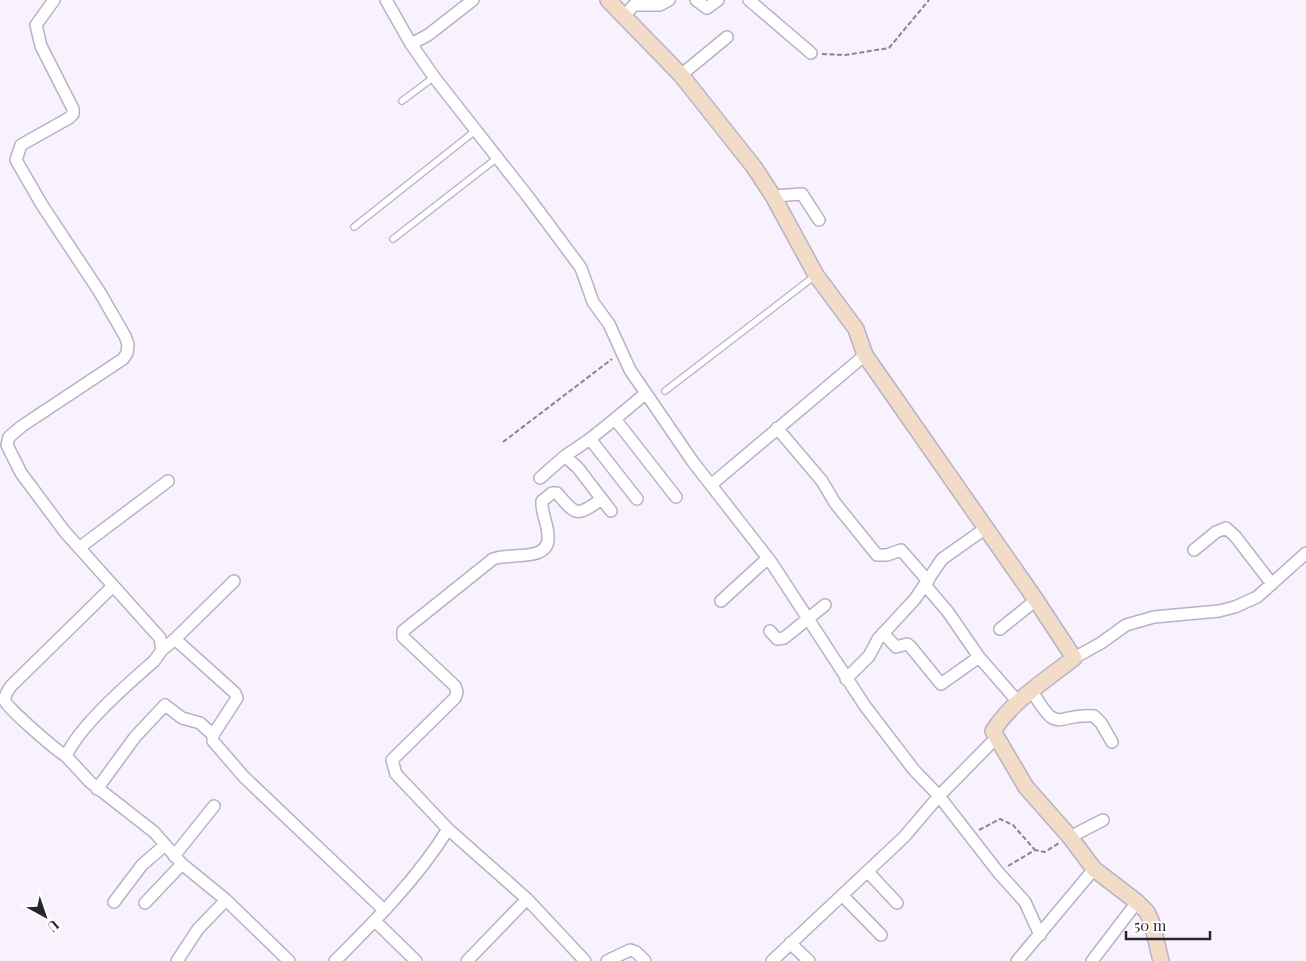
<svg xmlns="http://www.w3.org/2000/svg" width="1306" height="961" viewBox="0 0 1306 961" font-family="'Playfair Display',serif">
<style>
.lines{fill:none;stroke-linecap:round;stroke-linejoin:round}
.lane-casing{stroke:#b9b1c4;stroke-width:8}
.street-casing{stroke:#b9b1c4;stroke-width:14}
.secondary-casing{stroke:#b9b1c4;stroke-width:18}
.path{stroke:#8a868f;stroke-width:2;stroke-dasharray:5 2.5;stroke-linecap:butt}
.lane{stroke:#fff;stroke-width:5.5}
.street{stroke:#fff;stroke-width:11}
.secondary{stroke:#f2dcc7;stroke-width:15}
</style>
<rect width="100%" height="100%" fill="#f7f2fd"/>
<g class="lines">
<defs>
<path id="lane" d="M402 101 434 77
M354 227 475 131
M393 239 497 158
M665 391 816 275"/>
<path id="street" d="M54 0 36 25 41 46 73 109V114L69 118 21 145 16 160 42 205 99 291 125 336 128 344 127 353 123 359 22 426 9 437 7 445 21 473 65 532 160 638 162 650 154 661C128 684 80 725 66 756L90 782 154 832 182 864 226 900 289 961
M386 0 411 44 428 35 473 0
M696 0 707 8 718 0
M749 0 811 53
M623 17 634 5H660L669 0
M411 44 434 77 529 198 581 268 593 302 609 324 630 370 693 462 771 562 865 706 914 770 939 796 998 872 1025 902 1040 935
M681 75 727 37
M773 196 802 194 819 220
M645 394 615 419 676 497
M615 419 590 439 637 499
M777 428 822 481 835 503 877 555H887L901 550 928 581
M565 456 578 468 611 511
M540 478 565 456 590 439
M712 484 865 355
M79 548 168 481
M1194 550 1216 532 1226 528 1235 536 1272 584
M925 585 948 612 979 657
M721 601 768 558
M1000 629 1036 600
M770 631 777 639 784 638 825 605
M883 633 896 647 907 644 910 646 941 684 979 657 1018 702
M175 639 234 581
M162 650 175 639 235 693 237 698 213 735V741L244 777 384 910
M1074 658 1101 643 1126 625 1154 617 1219 611 1235 607 1257 597 1306 553
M846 679 869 656 878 639 915 599 942 559 986 528
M1032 691C1059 737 1055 713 1094 716L1101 723 1112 742
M66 756C58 752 6 707 5 701 4 696 8 690 11 686L112 587
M97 789 135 737 165 705 182 718 200 723 213 735
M448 829 527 899
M1070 837 1103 820
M174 856 214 806
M868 872 897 903
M842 895 881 935
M114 902 142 865 165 845
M145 903 182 864
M375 921 416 961
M790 943 809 961
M177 961 198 929 226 900
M335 961C375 921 418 878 448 829L396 774 392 760 455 698 457 692 455 686 403 637V631L493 559C510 552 550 563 548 536 548 524 541 513 542 501L552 493H557C577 517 577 516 602 499
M467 961 527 899 585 961
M607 961 630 950 636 952 645 961
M772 961 904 837 939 796 996 738
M1017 961 1094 869
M1092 961 1137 902"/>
<path id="secondary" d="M608 0 681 75 754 167 773 196 816 275 856 329 865 355 1036 600 1074 658C1046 680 1013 700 993 731L1026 787 1070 837 1094 869 1137 902 1147 912 1152 923 1161 961"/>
</defs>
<use href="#lane" class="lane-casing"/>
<use href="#street" class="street-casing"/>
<use href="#secondary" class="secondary-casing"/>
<path class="path" d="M822 54 845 55 889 48 929 0
M503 442 612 359
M979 830 1000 819 1013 825 1035 850
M1008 866 1035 850 1045 852 1059 843"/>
<use href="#lane" class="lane"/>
<use href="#street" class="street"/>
<use href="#secondary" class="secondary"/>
</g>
<g transform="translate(45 916) rotate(140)" stroke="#ffffff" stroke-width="4" paint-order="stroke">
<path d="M0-4L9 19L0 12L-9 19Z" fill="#28252c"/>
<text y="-8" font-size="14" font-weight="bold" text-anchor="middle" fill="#28252c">U</text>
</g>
<path d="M1126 931v8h84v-8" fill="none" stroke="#28252c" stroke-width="2.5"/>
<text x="1134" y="931" font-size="15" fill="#28252c" stroke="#ffffff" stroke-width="4" paint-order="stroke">50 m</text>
</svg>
